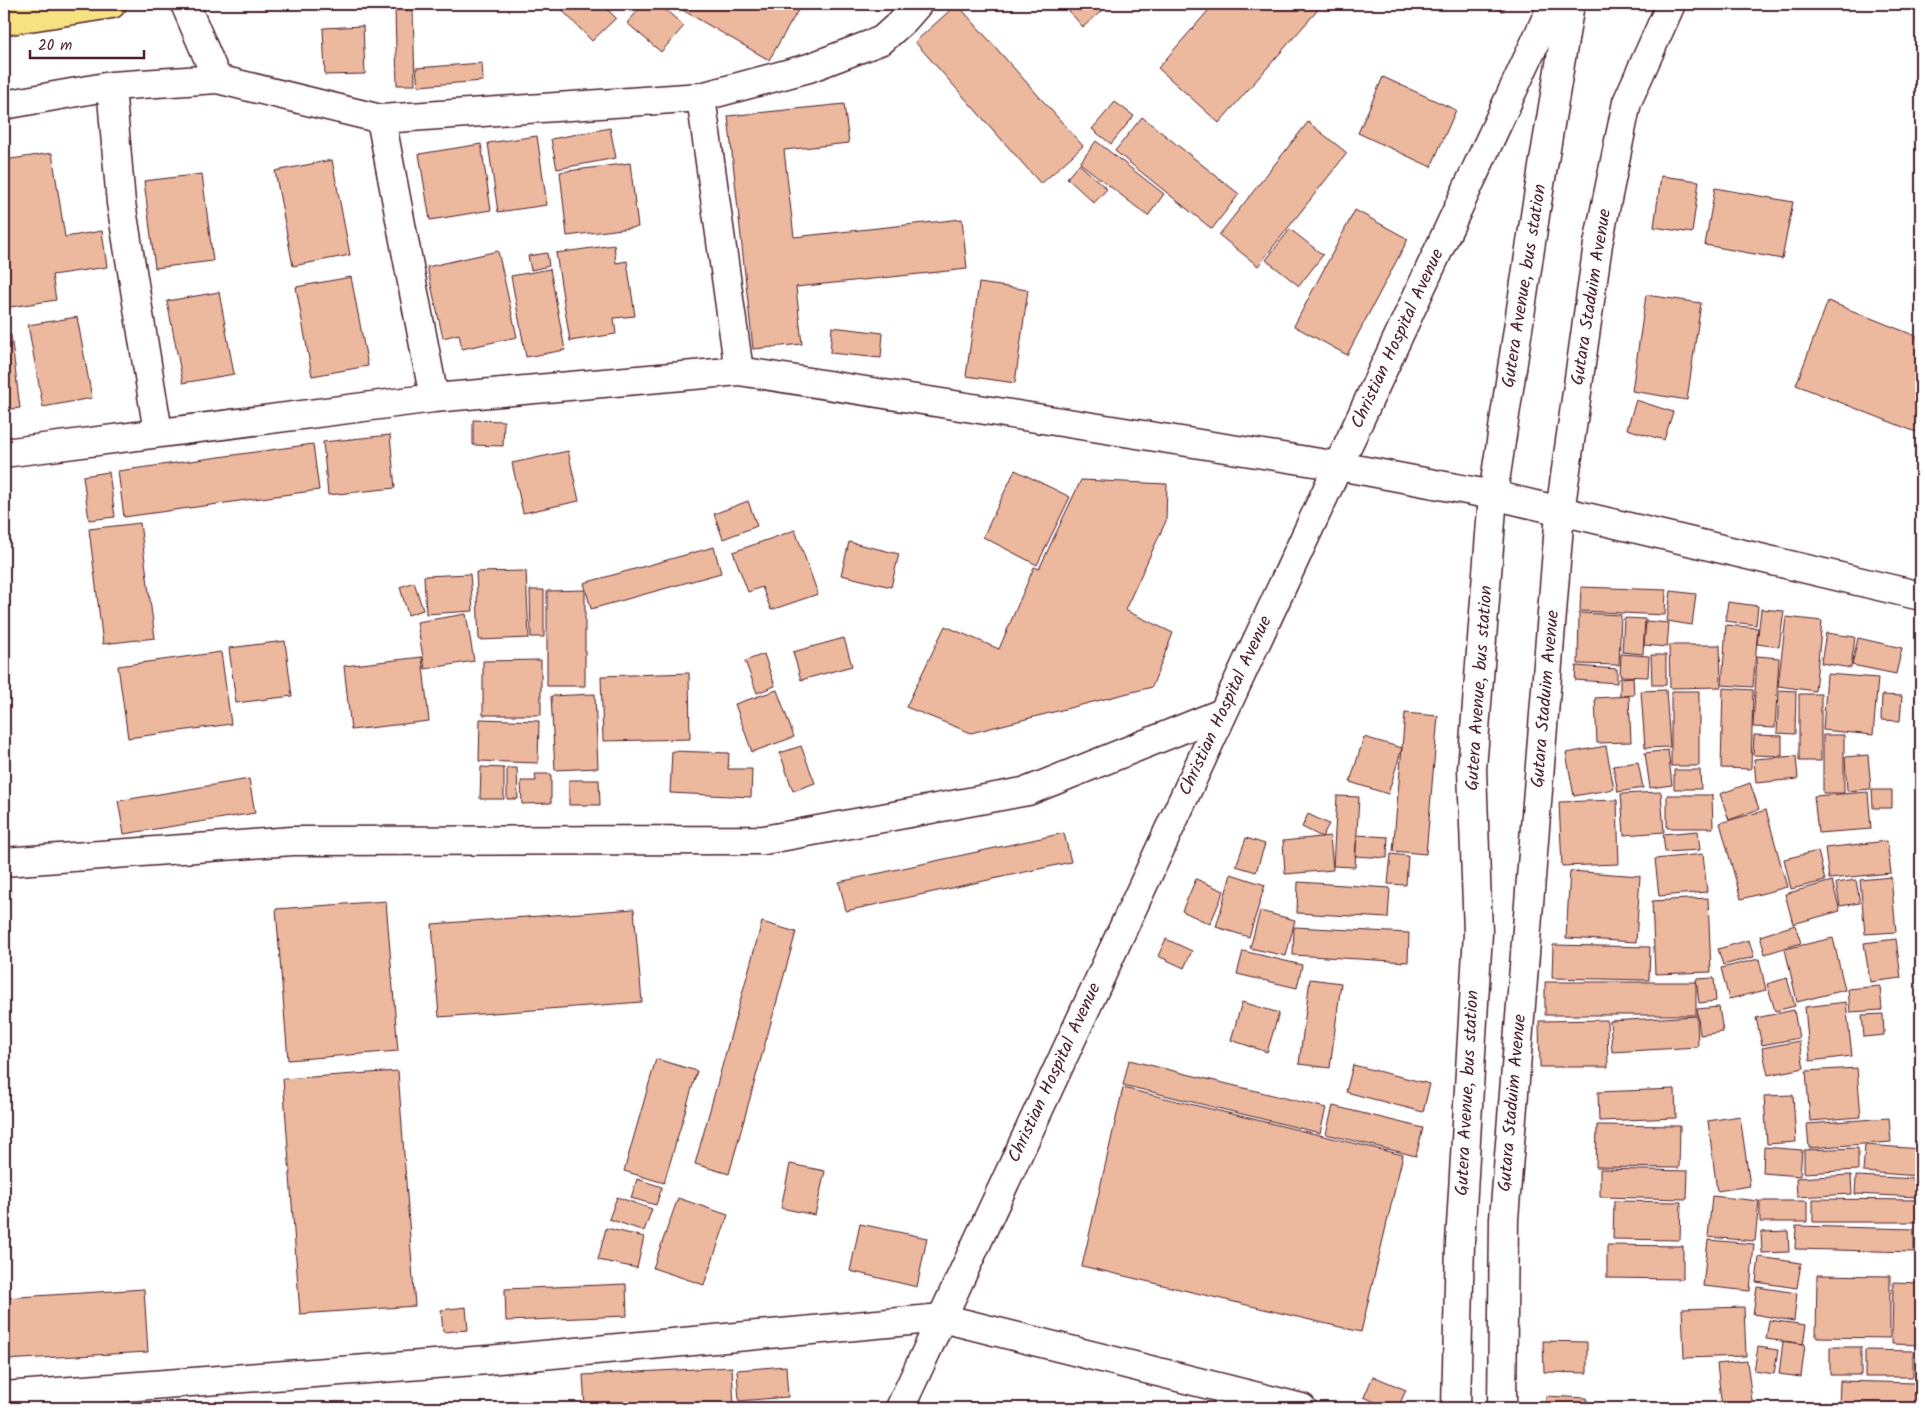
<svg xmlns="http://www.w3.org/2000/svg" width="1925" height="1412" viewBox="0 0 1925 1412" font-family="Kalam,sans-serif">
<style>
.building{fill:#ecb89e;stroke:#4a1f2b}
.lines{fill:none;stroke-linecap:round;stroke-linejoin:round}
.street-casing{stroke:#4a1f2b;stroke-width:31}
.secondary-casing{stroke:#4a1f2b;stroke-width:31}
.highway-casing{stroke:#4a1f2b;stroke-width:31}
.street{stroke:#fff;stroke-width:28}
.secondary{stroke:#fff;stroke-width:28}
.highway{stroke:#f7e281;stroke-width:28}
.labels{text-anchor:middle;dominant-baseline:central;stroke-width:4;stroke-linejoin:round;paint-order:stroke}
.street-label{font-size:18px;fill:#4a1f2b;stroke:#fff}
</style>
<rect width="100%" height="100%" fill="#fff"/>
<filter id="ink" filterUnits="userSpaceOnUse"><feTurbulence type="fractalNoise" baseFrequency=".02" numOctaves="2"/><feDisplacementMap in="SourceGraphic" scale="10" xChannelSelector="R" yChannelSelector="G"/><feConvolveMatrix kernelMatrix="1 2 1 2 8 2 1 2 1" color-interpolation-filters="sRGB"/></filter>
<g filter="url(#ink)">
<path class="building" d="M556 4H602L616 18 592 41Z
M644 4H659L684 26 661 52 627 23Z
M672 4H795L800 7 769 60Z
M957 4 1083 146 1041 184 915 42Z
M1063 4H1110L1083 27Z
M1214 4H1323L1219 123 1158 68Z
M1486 4H1506L1503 11Z
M395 10H413L415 85H397Z
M363 26 365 74 325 75 323 28Z
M482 63 483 81 418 86 416 68Z
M1383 77 1456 110 1431 167 1358 133Z
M1115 102 1134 116 1111 144 1092 129Z
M844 104 849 143 784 150 794 237 962 219 967 269 796 287 802 344 753 349 728 116Z
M1142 117 1239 194 1212 229 1115 151Z
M1308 122 1347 153 1258 266 1219 235Z
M610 128 616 158 557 169 551 139Z
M537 136 547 205 498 212 488 143Z
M1096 141 1164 194 1148 216 1080 163Z
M481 144 491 210 430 220 419 154Z
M52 153 65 237 102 231 107 267 52 275 56 300 4 308V160Z
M332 160 350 255 293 266 275 171Z
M630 163 638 227 567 236 560 172Z
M1079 164 1107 189 1094 203 1067 178Z
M202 174 213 261 155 268 144 181Z
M1661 176 1699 181 1692 233 1654 227Z
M1715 188 1793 202 1782 259 1705 245Z
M1355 210 1408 239 1347 355 1294 326Z
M1290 229 1323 255 1299 286 1266 260Z
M614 245 616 263 627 261 635 316 614 318 616 334 570 341 556 253Z
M498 251 517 337 462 349 459 334 443 338 427 267Z
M547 253 549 266 531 270 528 256Z
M550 269 565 350 526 357 511 276Z
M351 277 368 366 312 376 296 287Z
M979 283 1028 290 1015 383 966 376Z
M219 292 234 374 183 383 167 301Z
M1646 295 1701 303 1687 400 1632 391Z
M1828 301 1921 338V434L1796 385Z
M77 317 92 398 43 407 28 325Z
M832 327 883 333 881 358 830 353Z
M11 335 20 408 4 410V336Z
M1636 400 1673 412 1664 440 1627 429Z
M473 420 504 421 503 446 473 445Z
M390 435 395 488 328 495 323 442Z
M313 444 319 490 124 517 118 471Z
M568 451 579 501 523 513 512 463Z
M1015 470 1070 497 1037 565 983 537Z
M109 472 115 517 89 520 83 476Z
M1081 480 1167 484 1166 521 1125 610 1173 633 1152 687 971 733 906 707 945 626 999 649 1034 567 1039 569Z
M748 501 757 526 723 539 714 514Z
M140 523 155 638 103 644 89 529Z
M795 530 818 594 771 610 762 587 748 592 733 552Z
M849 542 899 554 891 587 841 575Z
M714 547 721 573 591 609 584 583Z
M526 571 529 638 479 640 476 572Z
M470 574 473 611 426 614 424 576Z
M414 582 423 610 408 615 400 587Z
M1581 587 1666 590 1665 615 1580 611Z
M530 590H544V637H531Z
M585 590V686H547V591Z
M1671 591 1696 594 1692 625 1667 621Z
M1728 602 1758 606 1756 625 1725 621Z
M1761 609 1784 611 1779 647 1757 644Z
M1579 613 1621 615 1619 665 1578 664Z
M466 614 474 661 425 669 417 622Z
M1786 617 1822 621 1815 691 1778 686Z
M1624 618 1645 619 1643 654 1622 652Z
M1646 621 1669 623 1667 647 1644 645Z
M1726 625 1758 628 1753 687 1722 685Z
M1826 633 1855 637 1851 668 1821 663Z
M844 638 852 666 801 680 793 652Z
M1858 638 1902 648 1896 674 1852 665Z
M285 641 292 696 236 703 229 648Z
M1669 645H1720L1721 687 1670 688Z
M221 652 231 724 128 738 118 666Z
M764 654 775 686 757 693 745 661Z
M1621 654 1649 656 1648 677 1620 676Z
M1651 655H1666V685H1652Z
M1757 656 1779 658 1775 728 1753 727Z
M422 657 429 721 351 730 344 666Z
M541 660V715H483V661Z
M1576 666 1617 669V683L1575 680Z
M689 673 690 739 603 741 601 676Z
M1827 674 1878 678 1873 735 1823 730Z
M1633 677 1634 695 1620 696V678Z
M1723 688 1753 690 1751 769 1721 768Z
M777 690 794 737 752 752 735 704Z
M1666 690 1670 747 1645 748 1641 691Z
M1779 690 1796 691 1795 734 1777 733Z
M1671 691H1699V766H1671Z
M595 694 598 768 555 770 551 696Z
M1799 694H1821V761H1799Z
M1882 695 1902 696 1900 721 1881 720Z
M1629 696 1631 742 1597 743 1595 698Z
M1405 713 1438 716 1426 854 1393 851Z
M480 719 539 721 538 763 479 761Z
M1754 735 1782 736V756L1753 755Z
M1823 735H1844V793H1823Z
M1364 737 1402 748 1388 794 1350 782Z
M801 746 815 783 793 791 780 753Z
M1606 746 1614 789 1574 796 1566 753Z
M1668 750 1672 785 1650 788 1645 753Z
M672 751 729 753 728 769H752L751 797 670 793Z
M1868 755 1871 789 1847 791 1845 757Z
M1796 756 1798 779 1756 783 1754 759Z
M1638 762 1643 788 1618 792 1613 766Z
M481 767 504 768V799H480Z
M507 768H517L518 799H507Z
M1674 770H1700L1701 789H1674Z
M535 774H551V803L522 804 521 781H536Z
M249 779 255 813 124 834 118 801Z
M569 780H599L600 805H569Z
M1750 783 1759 809 1729 820 1720 794Z
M1872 790H1892V808H1873Z
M1661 792 1664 832 1624 835 1621 794Z
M1868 792 1871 829 1818 833 1814 796Z
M1667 795H1712L1713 828H1667Z
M1337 796 1359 797 1355 867 1333 866Z
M1617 800 1619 864 1562 866 1559 802Z
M1766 810 1787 887 1741 899 1720 823Z
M1308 814 1329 824 1322 837 1302 827Z
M1698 831 1700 850 1665 852 1663 834Z
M1064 833 1071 862 846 911 839 882Z
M1357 835 1388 837 1387 858 1355 856Z
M1330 836 1333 870 1285 874 1283 841Z
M1246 838 1265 844 1256 872 1236 866Z
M1887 841 1891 873 1829 879 1825 848Z
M1818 851 1825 881 1791 889 1784 859Z
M1391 854 1408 856 1406 885 1388 884Z
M1703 854 1707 892 1659 896 1655 859Z
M1570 871 1640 876 1636 942 1566 938Z
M1231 874 1265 885 1249 937 1216 927Z
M1891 877 1896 932 1865 934 1860 880Z
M1196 879 1224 891 1210 924 1182 911Z
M1856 880 1860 903 1840 906 1836 883Z
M1832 881 1840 911 1793 924 1785 894Z
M1298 882 1390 888 1388 918 1297 913Z
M1708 898 1711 972 1655 974 1652 901Z
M386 901 398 1051 288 1060 276 909Z
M634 909 642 1002 439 1017 432 924Z
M1260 911 1295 920 1286 956 1250 948Z
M762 922 796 932 729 1174 695 1164Z
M1795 925 1801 943 1765 954 1760 936Z
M1294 927 1409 933 1408 962 1293 955Z
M1833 938 1845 990 1797 1002 1785 949Z
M1166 939 1192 951 1184 968 1158 956Z
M1896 939 1901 978 1870 982 1864 943Z
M1749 940 1754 957 1723 965 1718 949Z
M1553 945 1650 947 1649 980 1552 978Z
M1243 951 1302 965 1297 988 1237 974Z
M1759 959 1766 990 1729 999 1721 968Z
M1714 978 1716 1001 1699 1003 1696 979Z
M1787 978 1795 1006 1775 1011 1767 984Z
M1310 979 1341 983 1330 1068 1299 1064Z
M1545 982H1696V1015H1545Z
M1880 986 1882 1010 1850 1012 1848 989Z
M1242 1002 1279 1013 1267 1052 1231 1040Z
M1846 1002 1852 1056 1810 1061 1805 1007Z
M1719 1007 1723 1032 1700 1035 1697 1009Z
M1794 1010 1799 1038 1762 1045 1756 1018Z
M1883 1014 1884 1035 1864 1037 1862 1015Z
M1697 1016 1698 1047 1612 1052 1610 1021Z
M1607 1020 1608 1067H1540L1539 1021Z
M1799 1041 1804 1068 1768 1075 1762 1048Z
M656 1059 697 1071 664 1183 624 1171Z
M1129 1060 1326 1108 1320 1133 1123 1085Z
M1353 1065 1430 1084 1423 1112 1346 1092Z
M1857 1068 1861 1117 1810 1121 1806 1071Z
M398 1071 415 1306 300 1314 283 1079Z
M1123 1088 1403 1155 1361 1332 1082 1266Z
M1675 1089 1676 1118 1599 1121 1598 1092Z
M1793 1095 1796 1142 1767 1144 1764 1096Z
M1333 1106 1423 1128 1416 1156 1326 1134Z
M1740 1116 1750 1186 1717 1191 1708 1121Z
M1889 1118 1891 1142 1809 1148 1807 1124Z
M1597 1125 1680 1126 1679 1168 1596 1167Z
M1865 1145 1921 1149 1919 1176 1863 1172Z
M1764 1147 1802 1150 1800 1176 1763 1173Z
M1858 1148V1170L1804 1173V1150Z
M790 1164 825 1171 815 1215 781 1208Z
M1600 1169 1688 1171 1687 1199 1600 1197Z
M1851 1175 1852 1194 1797 1197 1796 1178Z
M1856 1176 1919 1179V1197L1855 1194Z
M637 1179 662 1187 656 1205 631 1198Z
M1712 1196 1759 1201 1755 1241 1708 1237Z
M617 1197 652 1209 644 1231 609 1219Z
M678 1198 728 1215 704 1285 653 1268Z
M1813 1199 1920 1200V1222H1813Z
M1614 1201 1681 1202 1680 1240 1613 1239Z
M1760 1201H1807V1222H1760Z
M860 1224 927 1238 917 1287 850 1271Z
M1796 1226 1914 1229V1252L1795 1249Z
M606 1228 644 1237 637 1268 598 1260Z
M1788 1231 1789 1252 1762 1253 1761 1232Z
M1708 1240 1754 1244 1750 1291 1703 1286Z
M1607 1245 1683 1246V1279L1607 1278Z
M1759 1257 1801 1263 1797 1288 1756 1282Z
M1817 1275 1890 1276V1338L1816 1337Z
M1893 1282 1921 1283V1345L1892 1344Z
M626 1284 627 1316 506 1321 505 1289Z
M1757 1287 1797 1293 1794 1321 1753 1314Z
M144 1289 148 1352 4 1360V1298Z
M466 1307 468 1330 443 1332 441 1310Z
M1744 1307 1746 1356 1684 1358 1682 1309Z
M1769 1320 1806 1325 1803 1344 1766 1339Z
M1543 1341 1587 1342V1373L1544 1372Z
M1783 1341 1805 1344 1801 1377 1779 1374Z
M1758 1347 1778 1350 1774 1374 1754 1371Z
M1830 1347H1861V1375H1830Z
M1865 1350 1913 1351V1377H1865Z
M1747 1361 1753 1408H1722L1717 1364Z
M786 1366 788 1397 739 1401 737 1370Z
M732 1367 734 1408H585L583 1375Z
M1373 1376 1406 1390 1398 1408H1388L1364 1397Z
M1840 1381 1915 1383V1407H1839Z
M1546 1396 1587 1398V1408H1546Z"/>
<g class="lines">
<defs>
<path id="street" d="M185 4 217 79 381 119 701 97 809 68 882 40 904 20 918 4
M111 86 121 203 158 432
M701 97 739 371
M4 105 111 86 217 79
M381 119 434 398
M4 453 434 398 739 371 1339 466 1493 495
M4 862 292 841 764 840 1028 791 1222 713
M4 1396 488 1360 942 1318 1302 1408"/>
<path id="secondary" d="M1493 495 1921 596
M900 1408 1553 4
M1456 1408 1460 1243 1478 933 1472 769 1493 495 1536 209 1570 4
M1502 1408 1504 1219 1560 512 1598 244 1627 102 1671 4"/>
<path id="highway" d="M4 21 112 4"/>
</defs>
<use href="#street" class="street-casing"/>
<use href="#secondary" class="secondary-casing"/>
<use href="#highway" class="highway-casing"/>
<use href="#street" class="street"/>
<use href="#secondary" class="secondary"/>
<use href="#highway" class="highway"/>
</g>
</g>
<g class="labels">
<g class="street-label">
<text transform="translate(1525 286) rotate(-81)">Gutera Avenue, bus station</text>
<text transform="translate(1592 297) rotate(-81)">Gutara Staduim Avenue</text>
<text transform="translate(1398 339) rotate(-65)">Christian Hospital Avenue</text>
<text transform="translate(1480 688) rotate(-86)">Gutera Avenue, bus station</text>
<text transform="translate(1546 699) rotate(-85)">Gutara Staduim Avenue</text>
<text transform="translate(1226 706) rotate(-65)">Christian Hospital Avenue</text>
<text transform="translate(1055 1073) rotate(-65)">Christian Hospital Avenue</text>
<text transform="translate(1468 1093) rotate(-87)">Gutera Avenue, bus station</text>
<text transform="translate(1513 1103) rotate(-85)">Gutara Staduim Avenue</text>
</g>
</g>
<rect width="1925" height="1412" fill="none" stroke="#fff" stroke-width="20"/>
<rect x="10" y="10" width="1905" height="1392" fill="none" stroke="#4a1f2b" stroke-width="2" filter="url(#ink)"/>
<path d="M30 50v8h114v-8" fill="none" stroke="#4a1f2b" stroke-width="2.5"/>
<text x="38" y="50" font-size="15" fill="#4a1f2b" stroke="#ffffff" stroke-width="4" paint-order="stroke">20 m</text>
</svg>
